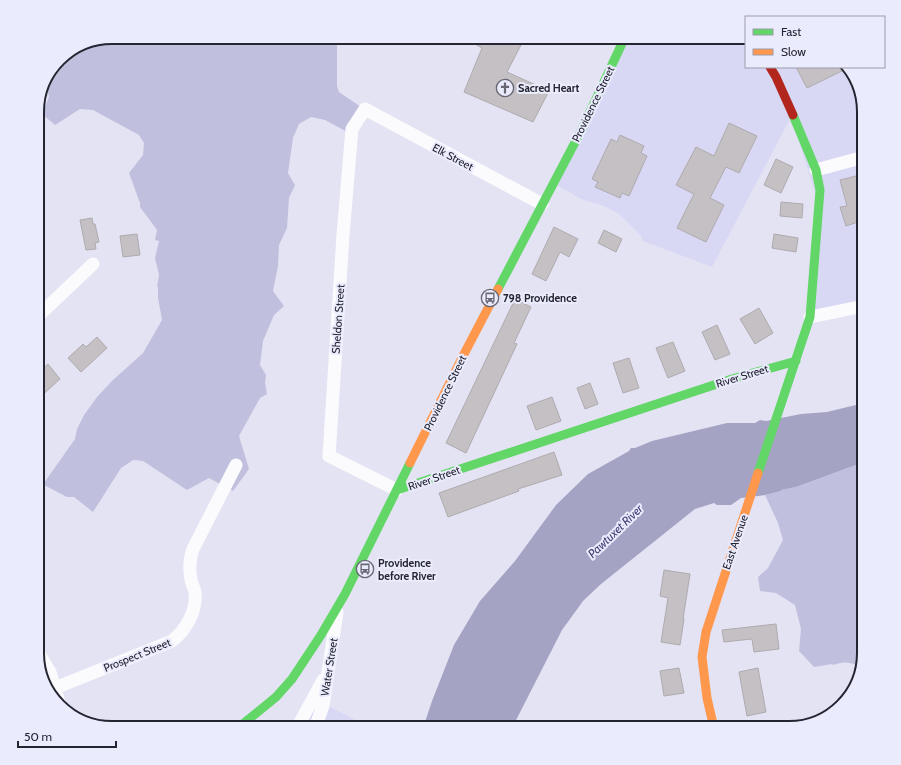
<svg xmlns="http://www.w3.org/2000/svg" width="901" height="765" viewBox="0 0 901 765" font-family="Cabin,sans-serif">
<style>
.built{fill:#d8d8f5}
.forest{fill:#c0c0de}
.water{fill:#a4a3c4}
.building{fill:#c5c0c4;stroke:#afaaae}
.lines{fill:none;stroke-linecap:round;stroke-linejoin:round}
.street{stroke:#fbfbfd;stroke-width:13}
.fast{stroke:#63d668;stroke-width:9}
.slow{stroke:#ff974d;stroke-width:9}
.jam{stroke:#b3261e;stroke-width:9}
.labels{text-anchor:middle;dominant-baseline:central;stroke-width:4;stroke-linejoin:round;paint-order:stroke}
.poi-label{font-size:11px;font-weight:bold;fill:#252531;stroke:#eaebfd;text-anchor:start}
.street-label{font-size:11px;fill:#252531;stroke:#eaebfd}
.water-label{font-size:12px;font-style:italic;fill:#423e73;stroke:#eaebfd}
.rim{fill:none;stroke:#252531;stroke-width:2}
</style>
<rect width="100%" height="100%" fill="#e3e3f4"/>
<path class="built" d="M626 37H746V67H847L858 83 864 112V307L812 321 821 212 791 117 712 267 643 241 640 235 618 213 604 206 581 199 555 184Z
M308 695 370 728H296Z"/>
<path class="forest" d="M112 37H337V86L339 92 361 107 351 134 325 120 311 117 299 124 293 138 288 173 295 185 289 198 287 228 279 245 278 266 273 291 284 306 274 315 263 341 260 365 266 375 265 383 267 394 260 398 239 436 249 469 233 491 209 478 187 490 143 461 133 460 121 468 93 512 74 497H67L42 484 44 483 75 439 77 429 84 415 97 397 113 380 143 353 162 320 158 298V286L157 287 159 275 155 258 159 241 155 240 157 230 140 207V203L129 173 143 155 144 143 139 135 93 110 80 109 55 125 42 114 49 97 45 78 62 56Z
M864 462V654L859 667C850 661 842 662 833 665L832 664 814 667 799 651 801 629 795 605 776 593 760 591 758 577 768 568 783 540 778 523 765 495 781 491V490L796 487Z"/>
<path class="water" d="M864 403V462L796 487 781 490V491L765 495 741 498 731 505H717L714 503 695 509 601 584 583 601 562 630 512 728H423L432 701 454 645 480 601 515 561 556 505 588 474 629 451 631 448H635L652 441 727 423H755L760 420 766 421 801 414 827 412Z"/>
<path class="building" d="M463 37H506L521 45 507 72 549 91 533 122 464 92 482 48Z
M796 67H847L848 68 807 88Z
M729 123 757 136 739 173 726 167 710 198 724 205 706 242 677 228 694 194 676 185 696 147 714 156Z
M620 135 644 146 641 153 647 156 629 196 622 193 620 198 595 187 598 182 592 179 611 139 617 142Z
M776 159 793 167 781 193 764 185Z
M864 174V220L846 226 840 207 847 206 840 180Z
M781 202 803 204 802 218 780 216Z
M92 218 93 224H95L99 242 95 243 96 249 86 250 80 220Z
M554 227 578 239 569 257 560 252 546 281 532 274Z
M604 230 622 239 616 252 598 243Z
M137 234 140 255 123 257 120 236Z
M774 234 798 238 796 252 772 248Z
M515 299 531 307 514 343 517 344 466 453 446 443Z
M759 308 773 333 755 344 740 319Z
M717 325 730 354 715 360 702 332Z
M97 337 107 348 81 372 68 358 83 344 86 347Z
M673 342 685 371 668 378 656 348Z
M629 358 639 388 623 393 613 363Z
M48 364 60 379 37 400V374Z
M590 383 598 404 585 409 577 388Z
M552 397 561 421 536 430 527 406Z
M554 452 562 475 518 489 519 491 448 517 439 493Z
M664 570 690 574 683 619H684L680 645 661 642 668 598 660 596Z
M776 624 779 649 754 652 752 639 724 642 722 630Z
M679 668 684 693 664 696 660 671Z
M758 668 766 712 747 716 739 672Z"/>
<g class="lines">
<path class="street" d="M816 170 864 157
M37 317 93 264
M810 317 864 306
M397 490 329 456 343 235 352 129 365 109 542 204
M37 651 50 672 60 706
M55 688 172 641C186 630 197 611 195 592 194 588 192 584 191 580 189 569 189 560 193 549L236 465
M297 728 323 680
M315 728 323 706 337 612"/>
<path class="fast" d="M498 289 582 129 625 37
M758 473 810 317 820 190 816 170 793 115
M397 490 732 379 796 361
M238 728 276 697 292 679 321 635 345 594 410 463"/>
<path class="slow" d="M410 463 463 356 498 289
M714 728 707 698 702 657 706 632 758 473"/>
<path class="jam" d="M770 67 776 77 793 115"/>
</g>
<defs>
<symbol id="church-ring" viewBox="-11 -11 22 22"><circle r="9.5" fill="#eaebfd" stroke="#686875" stroke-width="1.5"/><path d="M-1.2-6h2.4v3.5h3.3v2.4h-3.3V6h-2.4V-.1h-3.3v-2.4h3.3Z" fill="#686875"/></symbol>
<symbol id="bus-ring" viewBox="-11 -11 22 22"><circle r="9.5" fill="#eaebfd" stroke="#686875" stroke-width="1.5"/><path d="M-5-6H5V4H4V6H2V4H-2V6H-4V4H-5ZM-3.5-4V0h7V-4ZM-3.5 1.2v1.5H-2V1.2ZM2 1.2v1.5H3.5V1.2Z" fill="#686875"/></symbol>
</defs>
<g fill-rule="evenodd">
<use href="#church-ring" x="495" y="78" width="20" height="20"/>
<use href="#bus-ring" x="480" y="288" width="20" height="20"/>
<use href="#bus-ring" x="355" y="559" width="20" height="20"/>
</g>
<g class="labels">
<g class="poi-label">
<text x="518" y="88">Sacred Heart</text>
<text x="503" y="298">798 Providence</text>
<text x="378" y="563">Providence<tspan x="378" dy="13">before River</tspan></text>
</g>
<g class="street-label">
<text transform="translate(593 104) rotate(-64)">Providence Street</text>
<text transform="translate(453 157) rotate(28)">Elk Street</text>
<text transform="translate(338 319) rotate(-86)">Sheldon Street</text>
<text transform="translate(742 376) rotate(-17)">River Street</text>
<text transform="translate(445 393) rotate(-64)">Providence Street</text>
<text transform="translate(434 478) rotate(-19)">River Street</text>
<text transform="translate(735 542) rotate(-71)">East Avenue</text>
<text transform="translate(137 655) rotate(-22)">Prospect Street</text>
<text transform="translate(329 667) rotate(-81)">Water Street</text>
</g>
<g class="water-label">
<text transform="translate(615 531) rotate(-44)">Pawtuxet River</text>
</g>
</g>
<path d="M0 0H901V765H0ZM112 44H789A68 68 0 0 1 857 112V653A68 68 0 0 1 789 721H112A68 68 0 0 1 44 653V112A68 68 0 0 1 112 44Z" fill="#eaebfd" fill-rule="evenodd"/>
<path class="rim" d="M112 44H789A68 68 0 0 1 857 112V653A68 68 0 0 1 789 721H112A68 68 0 0 1 44 653V112A68 68 0 0 1 112 44Z"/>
<rect x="745" y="16" width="140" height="52" fill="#eaebfd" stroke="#9b9cab"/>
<rect x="753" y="29" width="20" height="6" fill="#63d668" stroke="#9b9cab"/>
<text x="781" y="36" font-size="12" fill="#252531">Fast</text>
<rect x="753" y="49" width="20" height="6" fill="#ff974d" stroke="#9b9cab"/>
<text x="781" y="56" font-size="12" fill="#252531">Slow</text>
<path d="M18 741v6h98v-6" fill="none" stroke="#252531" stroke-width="2"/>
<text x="24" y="741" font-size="12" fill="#252531" stroke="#eaebfd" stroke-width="3" paint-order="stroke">50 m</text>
</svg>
